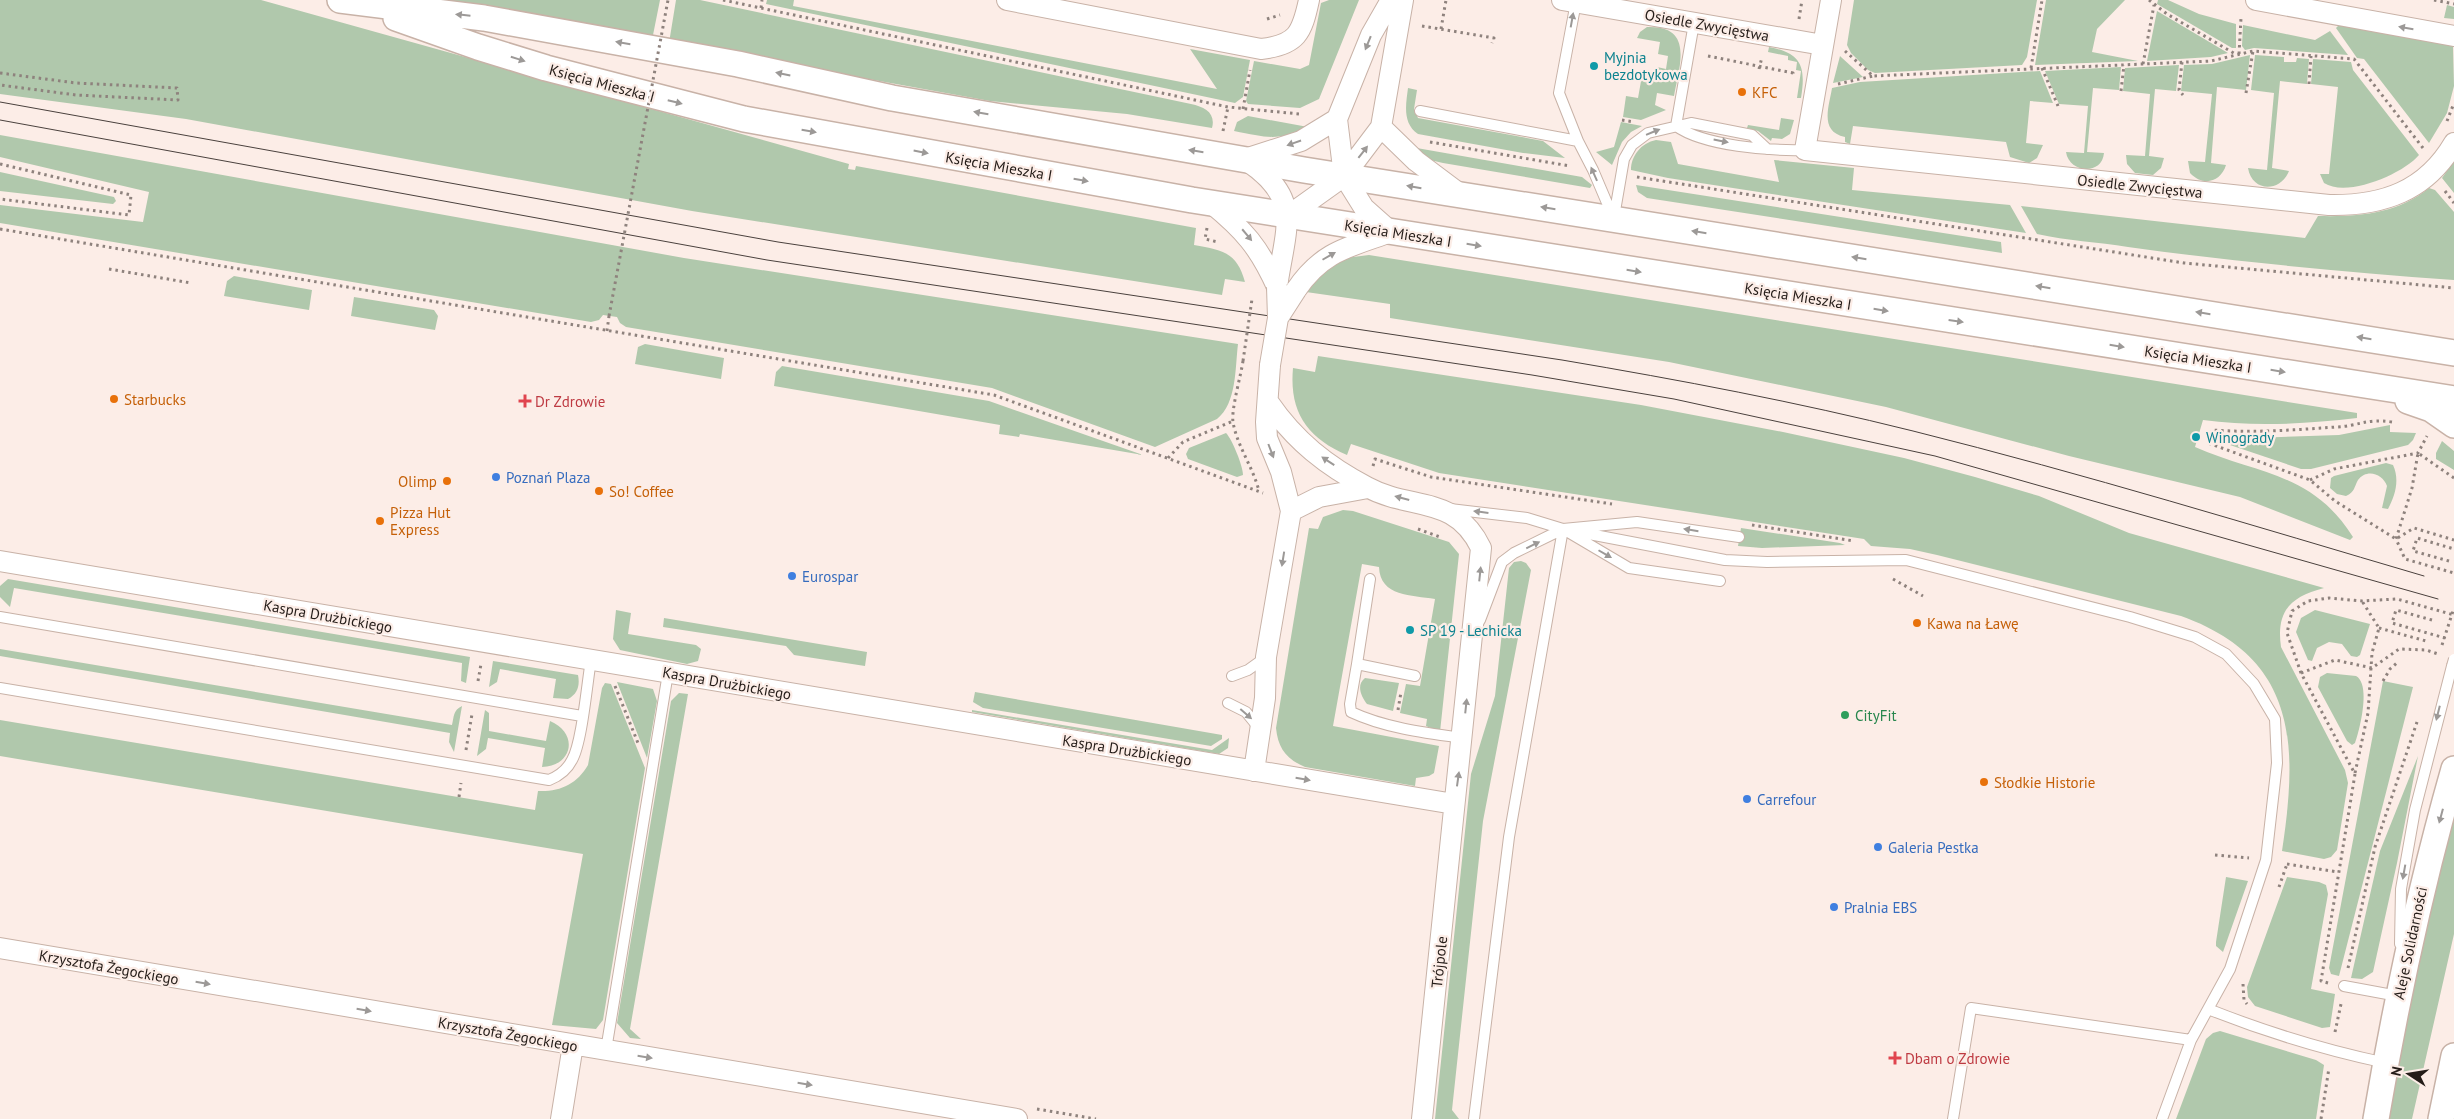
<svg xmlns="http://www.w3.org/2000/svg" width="2454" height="1119" viewBox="0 0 2454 1119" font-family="'PT Sans',sans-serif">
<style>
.green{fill:#b0c8ac}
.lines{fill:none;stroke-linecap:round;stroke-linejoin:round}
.service-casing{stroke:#c8b2a7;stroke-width:12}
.minor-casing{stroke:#c8b2a7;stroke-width:22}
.tertiary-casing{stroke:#c8b2a7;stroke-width:28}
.path{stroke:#8e827d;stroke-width:3;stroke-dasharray:2.5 4;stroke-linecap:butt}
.service{stroke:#fff;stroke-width:10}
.minor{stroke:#fff;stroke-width:20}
.tertiary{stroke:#fff;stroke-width:25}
.tram{stroke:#4a413d;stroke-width:1}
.service-bridge-casing{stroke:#c8b2a7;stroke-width:12;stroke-linecap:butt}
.minor-bridge-casing{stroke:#c8b2a7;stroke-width:22;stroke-linecap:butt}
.path-bridge{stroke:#8e827d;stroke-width:3;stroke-dasharray:2.5 4;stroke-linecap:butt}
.service-bridge{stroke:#fff;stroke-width:10}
.minor-bridge{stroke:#fff;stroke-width:20}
.oneway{fill:#9c9997}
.culture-dot{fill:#0f9aa8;stroke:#fcede7;stroke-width:2}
.food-dot{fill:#e8710a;stroke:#fcede7;stroke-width:2}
.health-dot{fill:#e0444e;stroke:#fcede7;stroke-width:2}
.shop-dot{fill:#3f7fe0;stroke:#fcede7;stroke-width:2}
.leisure-dot{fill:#2e9e5b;stroke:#fcede7;stroke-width:2}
.labels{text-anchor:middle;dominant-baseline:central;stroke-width:4.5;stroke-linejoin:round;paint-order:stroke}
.street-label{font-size:15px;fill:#241c18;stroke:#fcede7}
.culture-label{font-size:15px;fill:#0d838f;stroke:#fcede7;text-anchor:start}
.food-label{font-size:15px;fill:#c56008;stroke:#fcede7;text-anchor:start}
.health-label{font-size:15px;fill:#be3a42;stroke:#fcede7;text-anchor:start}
.shop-label{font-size:15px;fill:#366cbe;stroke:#fcede7;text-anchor:start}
.leisure-label{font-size:15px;fill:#27864d;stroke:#fcede7;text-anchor:start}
</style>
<rect width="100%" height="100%" fill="#fcede7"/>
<path class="green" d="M0 0H261L849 164 848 169 855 170 856 166 1196 228 1194 245C1222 250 1237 252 1245 282L1225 279 1222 295 692 211 186 119 0 94Z
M425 0H660L652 40Z
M676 0H700L1191 104C1205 107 1216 113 1212 128L1127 114 990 101 669 43Z
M767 0H794L793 6 1217 89 1190 49 1250 60 1243 97 1235 103 766 4Z
M1329 0H1359L1319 99 1300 108 1248 104 1246 101 1254 61 1300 69 1309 65 1321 3Z
M1854 0H2037L2027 57 2022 65 1875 73 1868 70 1851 53 1847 45Z
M2046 0H2125L2097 29 2092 52 2138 61 2035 65Z
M2158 0H2168L2199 14 2236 24V48H2232L2157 4Z
M2447 5 2454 7V19L2444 18Z
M2157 11 2228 53 2211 57 2147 61Z
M2340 24 2453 46 2454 86 2447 113 2429 143 2364 59 2357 58 2336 28Z
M2243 25 2315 40 2330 31 2348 55 2254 48 2245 50 2242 46Z
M1647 27C1695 25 1679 67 1674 96L1657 93 1655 105 1666 110 1641 120 1623 117 1626 96 1638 98 1643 70 1655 72 1657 67 1666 69 1668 56 1658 54 1660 42 1637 38 1640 32Z
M1769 47C1802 53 1806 67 1801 98H1797L1801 71 1796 70 1797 62 1788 60V56L1768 52Z
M2250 55 2246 90 2217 87 2211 163 2226 165C2221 182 2203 187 2190 173L2188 161 2205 162 2212 94 2181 91 2184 65 2212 64Z
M2255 55 2284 57V62H2296L2297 58 2309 59 2307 84 2280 81 2272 168 2289 171C2280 193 2252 192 2248 168L2267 170 2274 93 2251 90Z
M1840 56 1841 57 1863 77 1833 83Z
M2313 59 2351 62 2353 70 2419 155C2403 174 2347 198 2324 183L2320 174H2329L2338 87 2311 84Z
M2179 65 2176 91 2155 89 2149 156 2164 158 2161 168 2153 175 2135 173 2127 164 2126 155 2145 156 2150 94 2123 91 2125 68Z
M2121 67 2119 90 2093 88 2087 152 2104 153C2102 176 2069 173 2066 152L2084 153 2088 106 2059 104 2045 71Z
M2040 71 2053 103 2030 101 2026 143 2043 145 2037 158 2029 163 2010 157 2006 142 1853 126 1850 144 1845 142V137C1819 131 1829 107 1832 88L1860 82Z
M1408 88 1417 90 1414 109 1418 118 1543 141 1565 158 1523 153 1418 134C1402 123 1406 104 1408 88Z
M1248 116 1308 127C1277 142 1266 137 1234 131L1237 122Z
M1781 118 1794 120 1790 134 1782 139 1772 138 1771 141 1758 131 1747 128 1748 125 1779 130Z
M1621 122 1642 126 1631 132 1622 142 1612 165 1596 152 1614 147Z
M0 135 684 258 1238 344C1235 368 1237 403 1217 419L1155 447 992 388 626 327 620 323 617 317 603 315 599 320 591 322 0 223V205L143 222 149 192 0 157Z
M1656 140 1671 142 1678 164 1779 182 1774 160 1854 168 1852 190 2010 205 2026 233 1668 178 1631 170C1631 156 1641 143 1656 140Z
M1411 147 1582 177 1592 185 1590 188 1443 163 1430 160Z
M2454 161V193L2442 178Z
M0 172 114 197 116 201 113 204 0 191Z
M1636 185 2001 242 2002 253 1647 198 1638 192Z
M2429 188 2435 190 2454 212V280C2345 272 2236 262 2128 247 2098 242 2067 241 2037 234L2021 206 2305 238 2318 216C2358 217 2397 214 2429 188Z
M1369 255 2357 413V418C2306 424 2254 427 2203 420L2195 447C2259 475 2312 472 2353 537L2350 540 2240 497 2069 456 1886 407 1669 362 1390 318V304L1306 292 1312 280 1345 258Z
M234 276 312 290 309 310 224 296 227 281Z
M354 297 434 310 438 316 435 330 351 316Z
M645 344 724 358 721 379 635 364 638 347Z
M1318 356 1641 405 1783 432 1904 458 1975 477 2039 496 2129 533 2324 588C2290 597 2276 611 2281 647L2345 770 2348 783 2337 850 2331 857 2324 859 2282 851C2298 745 2298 658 2181 616L1937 555 1910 549 1871 546 1864 539 1439 473 1351 444 1347 455C1307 438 1289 412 1293 368L1315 372Z
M782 366 989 401 1143 455 1020 434 1019 437 999 434 1000 425 774 386 776 372Z
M2390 425V432L2416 433 2413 440 2408 445 2311 469H2301L2224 443 2225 439 2339 435Z
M1226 433C1232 439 1243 466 1243 475L1237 477 1188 459 1186 454 1189 448Z
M2442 441 2454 451V470L2436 459V453Z
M2386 463 2393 465C2400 480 2395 496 2388 509L2382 508 2387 486C2383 474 2367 468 2358 480 2354 487 2355 492 2346 496L2337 494 2330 488 2331 478 2334 476Z
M1343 510 1353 511 1449 542 1459 554 1440 732 1426 726 1427 719 1400 713 1406 684 1420 686 1435 599C1412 595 1380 597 1379 567L1362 564 1333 726 1439 746 1434 773 1429 776 1416 778 1415 786 1305 767C1286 759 1278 748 1276 728L1309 528 1318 529 1323 517Z
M1741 528 1840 543 1845 545 1762 548 1738 546Z
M1521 561 1526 563 1531 570 1483 821 1452 1110 1459 1119H1435L1471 774 1495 696 1509 568 1514 562Z
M8 579 470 657 466 683 461 681 462 663 14 588 10 607 0 597V586Z
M616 610 631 613 628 634 696 645 701 649 698 661 687 664 620 650 613 639Z
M2315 610 2370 624 2360 655 2357 657 2351 656 2342 644 2329 642 2317 648 2312 661 2308 660 2296 632 2301 618Z
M664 618 867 652 865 666 794 655 786 646 663 627Z
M0 649 452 725C454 717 453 710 462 706L454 752 449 742 450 733 0 656Z
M493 661 578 675C580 685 578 694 568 699L553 698 556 679 500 669 497 682 489 687Z
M2327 673 2356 676C2371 684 2360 729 2355 743L2352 745 2347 741 2318 687 2320 677Z
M1365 678 1399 683 1393 711 1367 704C1361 696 1356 685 1365 678Z
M2383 681 2413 687 2339 976 2331 974 2329 968Z
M617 682 653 689 657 701 647 758Z
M605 683 611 684 645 768 603 1020 596 1029 552 1025 583 854 0 756V720L535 810 538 791C560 792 577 784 588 765L602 688Z
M975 692 1222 735V739L1211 746 983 708 973 702Z
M679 693 688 694 630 1029 641 1039 630 1038 617 1023 671 701Z
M485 710 489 713V731L546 741 550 721C579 733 573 766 542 767L545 748 488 738 486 749 477 756Z
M972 710 1212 750 1229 738 1228 748 1219 754 972 712Z
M2418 756 2397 863 2373 972 2362 979 2351 978 2380 851Z
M2454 811V934L2412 1119H2387L2406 1008Z
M2226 877 2248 881 2223 952 2216 946V942Z
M2287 877 2319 882 2326 885 2328 894 2311 989 2335 994 2330 1027 2322 1028 2255 1006 2248 997 2247 987Z
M2220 1031 2316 1060 2324 1065 2316 1119H2176L2206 1039 2213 1033Z"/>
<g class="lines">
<defs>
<path id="service" d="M1576 2 1559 93 1578 141 1593 170 1613 217
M1420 111 1578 141
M1676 126C1704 146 1770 151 1805 150
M1676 126 1694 23
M1614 217 1624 159 1632 145 1648 133 1691 123 1752 135 1767 149
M1450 509 1527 518 1563 529 1629 568 1720 581
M0 617 582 716
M1480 620 1502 562 1514 553 1563 529 1637 522 1739 537
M1357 664 1370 579
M1232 676 1248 670 1266 657
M1415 676 1357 664 1350 704 1351 712C1385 728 1426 733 1463 738
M0 688 549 780C559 776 567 770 572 760 582 743 587 683 591 660
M1228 703 1246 712 1259 728
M2400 944 2401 889 2415 810 2452 666
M2344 986 2398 996
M2208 1009C2266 1032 2324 1050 2386 1063
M606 1050 668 673
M1474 1119 1509 837 1563 529 1725 560 1767 562 1906 560 2130 617 2195 637 2226 654 2254 684 2275 719 2277 763 2266 860 2230 969 2191 1040 2162 1119
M1953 1119 1971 1008 2191 1040"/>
<path id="minor" d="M1007 0 1261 49C1297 45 1302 33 1309 0
M1562 0 1823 45
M1831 0 1805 150 2329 205C2383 206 2426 191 2454 143
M2256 0 2454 36
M1337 119 1371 35 1391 0
M1381 127 1416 161 1460 194
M1245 159 1301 141 1337 119
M1247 161C1304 199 1285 229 1277 287
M1211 203C1244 230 1259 247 1277 287
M1288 216 1344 176 1381 127 1403 0
M1296 290C1322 251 1349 247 1391 232L1364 208 1344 176 1337 119
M1269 403C1295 441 1327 466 1367 487 1411 511 1455 494 1481 548L1422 1119
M1291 511 1319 497 1368 488
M0 561 1454 804
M1254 771 1265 698 1266 657 1291 511 1281 472 1267 438 1266 422 1270 365
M0 948 1017 1119
M561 1119 573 1045"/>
<path id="tertiary" d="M340 0 484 18 738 64 892 98 1304 170 2454 353
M396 18 478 47 546 68 744 119 1192 200 2454 399
M2408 401 2431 409 2454 425
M2376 1119C2396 1001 2421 885 2454 769
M2441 1119 2454 1056"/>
</defs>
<use href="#service" class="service-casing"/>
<use href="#minor" class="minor-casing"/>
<use href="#tertiary" class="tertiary-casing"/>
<path class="path" d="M723 0 1228 107 1299 114
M2149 0 2167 14 2237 55
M2434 0 2454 4
M761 8 762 0
M1267 19 1280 15
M1799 19 1802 0
M1422 26 1494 38 1492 43
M1441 29 1446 0
M1845 51 1873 76 2211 61 2253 51 2354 59 2423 148
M2239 54 2241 18
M1708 56 1793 73 1792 76
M2182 62 2179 90 2183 95
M2143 64 2154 5
M2031 68 2042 0
M2042 68 2058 106
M1759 69 1762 57
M0 73 76 83 177 88 178 100 76 95 0 85
M1838 84 1873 76
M2309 84 2311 56
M2121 91 2124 65
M2246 93 2253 51
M1243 109 1250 70
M1622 120 1634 122
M2447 121 2454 103
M1223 131 1228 107
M1430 142 1570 166
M0 164 131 195 129 215 0 199
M1637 177 2184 263 2454 288
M2445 191 2454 203
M1207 228 1205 239 1218 242
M0 229 994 395 1263 493
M109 269 191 283
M607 331 609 316
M1243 361C1241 375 1231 410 1233 422 1237 446 1253 467 1259 491
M2392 422C2367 418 2359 426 2336 427 2295 430 2253 433 2212 430L2208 443 2310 480 2335 501 2396 539 2414 528 2454 540
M1168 458 1183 442 1233 421
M1373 466 1375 459 1431 477 1612 504
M2454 478 2418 453 2412 488 2396 539 2405 559 2454 573
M2310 480 2334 469 2418 453 2427 436
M1752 525 1854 541
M1418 529 1440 537
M2449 561 2413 551 2417 538 2454 549
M1893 579 1923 596
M2432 620 2396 610 2392 623 2445 638
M2379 628 2426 641
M2301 673 2335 660 2372 668 2399 649 2426 650 2438 654
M478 681 481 664
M2383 681 2390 669 2399 661
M615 686 638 743
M1398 710 1401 692
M466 750 472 714
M2355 773 2368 713 2372 653 2379 628 2362 601
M459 797 461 783
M2215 855 2249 858
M2287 864 2338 872
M2279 887 2287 864
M2348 968 2375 847 2417 722
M2328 983 2321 981 2355 774 2301 673 2287 633 2292 611 2308 601 2329 598 2362 601 2397 599 2454 615
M2243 984 2244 1000 2247 1004
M2335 1032 2341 1004
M1037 1109 1096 1119
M2321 1119 2329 1068"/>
<use href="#service" class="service"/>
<use href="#minor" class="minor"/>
<use href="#tertiary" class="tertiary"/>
<path class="tram" d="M0 102 778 242 1562 360C1680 380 1797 402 1913 431 2085 474 2254 526 2424 576
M0 120 767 260 1532 375 1674 399 1935 456 2438 599"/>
<defs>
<path id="service-bridge" d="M2452 666 2454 659"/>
<path id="minor-bridge" d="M1278 318 1296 290
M1270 365 1278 318 1277 287"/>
</defs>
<use href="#service-bridge" class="service-bridge-casing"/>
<use href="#minor-bridge" class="minor-bridge-casing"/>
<path class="path-bridge" d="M609 316 668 0
M1243 361 1252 299
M2442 645 2454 608"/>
<use href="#service-bridge" class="service-bridge"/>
<use href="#minor-bridge" class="minor-bridge"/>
</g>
<defs><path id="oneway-solid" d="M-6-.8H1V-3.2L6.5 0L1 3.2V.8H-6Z" transform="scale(1.25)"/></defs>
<g class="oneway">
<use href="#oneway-solid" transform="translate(463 15) rotate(-174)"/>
<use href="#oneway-solid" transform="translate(1572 20) rotate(-80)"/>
<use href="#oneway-solid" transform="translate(2406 28) rotate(-170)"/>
<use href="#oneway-solid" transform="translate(623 43) rotate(-170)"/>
<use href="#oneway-solid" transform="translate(1368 43) rotate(112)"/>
<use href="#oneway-solid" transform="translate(518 59) rotate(17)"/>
<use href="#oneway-solid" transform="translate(783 74) rotate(-168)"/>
<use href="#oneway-solid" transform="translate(675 102) rotate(14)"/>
<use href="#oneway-solid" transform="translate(981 113) rotate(-170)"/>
<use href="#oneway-solid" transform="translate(809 131) rotate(10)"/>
<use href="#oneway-solid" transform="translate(1653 132) rotate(-22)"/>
<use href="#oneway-solid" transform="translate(1721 141) rotate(11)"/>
<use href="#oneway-solid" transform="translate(1294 143) rotate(161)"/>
<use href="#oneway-solid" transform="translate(1196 151) rotate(-171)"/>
<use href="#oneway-solid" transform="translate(921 152) rotate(11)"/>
<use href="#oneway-solid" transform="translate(1363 152) rotate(-52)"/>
<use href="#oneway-solid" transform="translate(1594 174) rotate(-114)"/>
<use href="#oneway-solid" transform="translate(1081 180) rotate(10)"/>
<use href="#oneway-solid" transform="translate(1414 187) rotate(-170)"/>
<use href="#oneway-solid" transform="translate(1548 208) rotate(-171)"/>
<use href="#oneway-solid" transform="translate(1699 232) rotate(-171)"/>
<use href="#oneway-solid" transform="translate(1247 235) rotate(50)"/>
<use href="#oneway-solid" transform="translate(1474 245) rotate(9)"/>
<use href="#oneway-solid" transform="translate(1329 256) rotate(-30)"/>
<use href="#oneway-solid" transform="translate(1859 258) rotate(-171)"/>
<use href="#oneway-solid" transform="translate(1634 271) rotate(9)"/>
<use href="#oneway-solid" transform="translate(2043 287) rotate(-171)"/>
<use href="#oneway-solid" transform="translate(1881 310) rotate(9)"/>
<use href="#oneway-solid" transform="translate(2203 313) rotate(-171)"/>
<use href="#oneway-solid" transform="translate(1956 321) rotate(8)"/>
<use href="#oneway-solid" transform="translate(2364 338) rotate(-171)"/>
<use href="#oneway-solid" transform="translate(2117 346) rotate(9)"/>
<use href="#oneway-solid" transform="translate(2278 371) rotate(9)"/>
<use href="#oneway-solid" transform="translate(1271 451) rotate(69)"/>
<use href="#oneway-solid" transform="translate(1328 461) rotate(-147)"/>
<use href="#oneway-solid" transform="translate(1402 498) rotate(-165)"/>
<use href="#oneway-solid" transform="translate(1481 512) rotate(-173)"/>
<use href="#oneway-solid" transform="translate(1691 530) rotate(-171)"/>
<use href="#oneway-solid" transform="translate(1533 545) rotate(-26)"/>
<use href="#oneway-solid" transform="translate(1605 554) rotate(30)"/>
<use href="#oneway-solid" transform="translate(1283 559) rotate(99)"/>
<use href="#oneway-solid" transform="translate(1480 574) rotate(-84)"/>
<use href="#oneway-solid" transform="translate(1466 706) rotate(-84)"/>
<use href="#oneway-solid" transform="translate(2438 713) rotate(104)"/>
<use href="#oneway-solid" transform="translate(1246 714) rotate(41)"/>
<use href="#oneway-solid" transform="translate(1303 779) rotate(10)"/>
<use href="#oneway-solid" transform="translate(1458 779) rotate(-82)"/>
<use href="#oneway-solid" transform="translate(2441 816) rotate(105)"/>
<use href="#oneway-solid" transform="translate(2404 872) rotate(100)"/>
<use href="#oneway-solid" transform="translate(203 983) rotate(10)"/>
<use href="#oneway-solid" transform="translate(364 1010) rotate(10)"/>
<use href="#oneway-solid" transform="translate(645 1057) rotate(9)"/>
<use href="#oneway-solid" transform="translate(805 1084) rotate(9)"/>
</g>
<g class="culture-dot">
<circle cx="1594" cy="66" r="5"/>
<circle cx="2196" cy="437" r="5"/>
<circle cx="1410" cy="630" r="5"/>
</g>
<g class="food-dot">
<circle cx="1742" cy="92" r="5"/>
<circle cx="114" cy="399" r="5"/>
<circle cx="447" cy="481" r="5"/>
<circle cx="599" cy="491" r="5"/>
<circle cx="380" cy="521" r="5"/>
<circle cx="1917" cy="623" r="5"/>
<circle cx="1984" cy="782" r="5"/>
</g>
<g class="health-dot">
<path d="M522.5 393.5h5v5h5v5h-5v5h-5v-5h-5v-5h5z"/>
<path d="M1892.5 1050.5h5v5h5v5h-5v5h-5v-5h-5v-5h5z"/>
</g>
<g class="shop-dot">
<circle cx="496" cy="477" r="5"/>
<circle cx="792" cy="576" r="5"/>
<circle cx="1747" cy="799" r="5"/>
<circle cx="1878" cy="847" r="5"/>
<circle cx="1834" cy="907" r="5"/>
</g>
<circle class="leisure-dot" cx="1845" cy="715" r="5"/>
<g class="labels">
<g class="street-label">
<text transform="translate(1707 25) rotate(10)">Osiedle Zwycięstwa</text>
<text transform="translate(602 83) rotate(15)">Księcia Mieszka I</text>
<text transform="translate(999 166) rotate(10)">Księcia Mieszka I</text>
<text transform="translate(2140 186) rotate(6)">Osiedle Zwycięstwa</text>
<text transform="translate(1398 233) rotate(9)">Księcia Mieszka I</text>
<text transform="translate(1798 296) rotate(9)">Księcia Mieszka I</text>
<text transform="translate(2198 359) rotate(9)">Księcia Mieszka I</text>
<text transform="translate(328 616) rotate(10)">Kaspra Drużbickiego</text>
<text transform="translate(727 683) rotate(10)">Kaspra Drużbickiego</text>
<text transform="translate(1127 750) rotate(9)">Kaspra Drużbickiego</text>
<text transform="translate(2410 943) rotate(-78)">Aleje Solidarności</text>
<text transform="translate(1439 962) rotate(-84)">Trójpole</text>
<text transform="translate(109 967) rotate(10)">Krzysztofa Żegockiego</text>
<text transform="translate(508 1034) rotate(10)">Krzysztofa Żegockiego</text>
</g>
<g class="culture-label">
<text x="1604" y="57">Myjnia<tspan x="1604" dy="17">bezdotykowa</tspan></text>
<text x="2206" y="437">Winogrady</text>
<text x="1420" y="630">SP 19 - Lechicka</text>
</g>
<g class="food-label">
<text x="1752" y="92">KFC</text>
<text x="124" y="399">Starbucks</text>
<text x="437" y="481" text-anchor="end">Olimp</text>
<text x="609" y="491">So! Coffee</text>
<text x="390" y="512">Pizza Hut<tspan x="390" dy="17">Express</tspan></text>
<text x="1927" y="623">Kawa na Ławę</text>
<text x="1994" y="782">Słodkie Historie</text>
</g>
<g class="health-label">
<text x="535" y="401">Dr Zdrowie</text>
<text x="1905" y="1058">Dbam o Zdrowie</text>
</g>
<g class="shop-label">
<text x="506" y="477">Poznań Plaza</text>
<text x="802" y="576">Eurospar</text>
<text x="1757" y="799">Carrefour</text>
<text x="1888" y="847">Galeria Pestka</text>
<text x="1844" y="907">Pralnia EBS</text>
</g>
<g class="leisure-label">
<text x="1855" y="715">CityFit</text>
</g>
</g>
<g transform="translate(2409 1074) rotate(282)" stroke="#fcede7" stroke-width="4" paint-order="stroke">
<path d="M0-4L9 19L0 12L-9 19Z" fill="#241c18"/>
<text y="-8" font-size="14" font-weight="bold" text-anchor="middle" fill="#241c18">N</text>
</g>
</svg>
